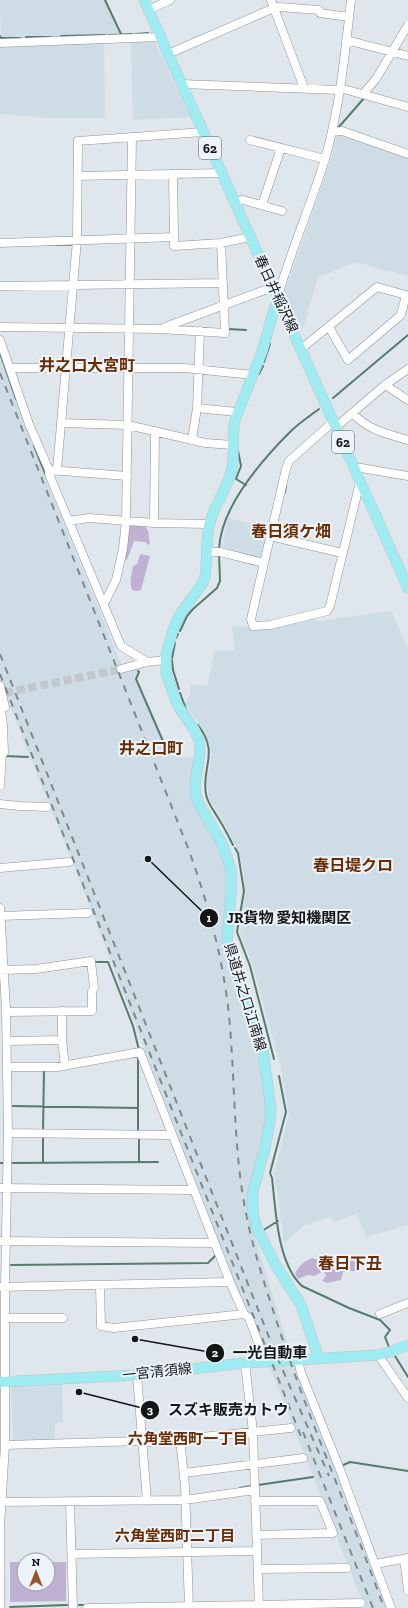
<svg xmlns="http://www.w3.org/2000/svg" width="408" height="1608" viewBox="0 0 408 1608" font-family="'Zilla Slab','Noto Sans JP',serif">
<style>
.built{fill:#cddce5}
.green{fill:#bfb1d1}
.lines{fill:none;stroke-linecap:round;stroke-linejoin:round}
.stream{stroke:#567c6e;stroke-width:2}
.minor-tunnel{stroke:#c0c8cc;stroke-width:8;stroke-dasharray:8 4;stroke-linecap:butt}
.minor-casing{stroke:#8b9297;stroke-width:9}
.major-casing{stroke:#c2c2c3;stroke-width:11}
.minor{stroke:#fff;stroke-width:8}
.major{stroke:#9eecf1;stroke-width:10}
.rail{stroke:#82878b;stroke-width:2;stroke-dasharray:7 7;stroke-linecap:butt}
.labels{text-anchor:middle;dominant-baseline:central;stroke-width:4;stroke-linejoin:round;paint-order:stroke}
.shield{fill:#ecf4f9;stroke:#54585b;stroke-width:1}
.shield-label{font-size:13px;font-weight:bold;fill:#131517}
.street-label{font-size:14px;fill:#131517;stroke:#ecf4f9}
.neighbourhood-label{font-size:15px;font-weight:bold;fill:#6a2d03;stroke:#ecf4f9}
.quarter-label{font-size:16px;font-weight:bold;fill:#6a2d03;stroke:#ecf4f9}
.leader{fill:none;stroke:#131517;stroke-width:1.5}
.callout-dot{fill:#131517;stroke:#ecf4f9;stroke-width:1.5}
.mark-label{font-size:12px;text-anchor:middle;font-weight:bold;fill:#fff}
.callout-label{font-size:15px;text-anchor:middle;font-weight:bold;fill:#131517;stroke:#ecf4f9;stroke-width:4;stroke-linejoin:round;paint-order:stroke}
</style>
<rect width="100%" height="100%" fill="#dfe7ec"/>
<path class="built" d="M0 0H104L120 34 1 38Z
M131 42H155L190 117 133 120Z
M104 43 105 118H49L0 114V47Z
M340 135 408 158V276L386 270V271L357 262 318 277 305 322 301 331 284 294 332 156 336 137Z
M0 356 42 470 124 671 137 669 138 672 135 679 169 756 196 758 192 778 218 842 229 876 223 932 260 1053 268 1119 248 1214 291 1356 264 1357V1352L247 1308 239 1300 213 1227 96 922 0 681Z
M229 518 269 528 262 558 259 559 221 550 226 526Z
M391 611 408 648V1225L366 1237 357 1214 333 1222 331 1217 305 1225 284 1243 277 1189 274 1174 289 1114 280 1064 253 967 240 933 245 892 244 873 239 852 219 814 209 799 207 779 211 760V748L204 731 185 704 190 695 191 684 207 686 215 650 224 651 235 650 232 626 271 628 312 617 317 621Z
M296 1364 322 1431 388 1608H365L269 1365Z
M62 1383 63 1422 55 1423V1441H13L11 1386Z"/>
<path class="green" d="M132 525H144L148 531 150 544 149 545 145 542 134 541 127 560 124 558 129 526Z
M141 554 150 556 141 590C125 596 132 574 133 566L137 564 140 555Z
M312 1258 327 1263 337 1271 339 1262H345L351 1260 354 1261 357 1264V1271C352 1272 348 1270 343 1272L341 1280 326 1283 322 1280 326 1276 324 1271 314 1276 308 1275 298 1279 295 1273C300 1265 303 1262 312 1258Z
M10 1562H24V1584H48V1562H66V1601L10 1602Z"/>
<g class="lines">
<path class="stream" d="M105 0 121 34
M136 34 148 33
M109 35 132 34
M0 36 1 38H20
M61 36 105 35
M26 37H51
M338 128 365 97
M228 329 246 330
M0 353 16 399
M264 362 270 344
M259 374 263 366
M333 398 408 335
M34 446 46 476
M238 451 241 466 236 479 246 485
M285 492 286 485
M219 549C221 506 261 461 290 432 299 423 310 416 319 409
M180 631 187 616 193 609 217 588 220 581 219 554
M176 638 178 634
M172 658 175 643
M172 660 173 670 179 689
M138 671 139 672 136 679 169 755
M180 693 186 709
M198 725C220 754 201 766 206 794 207 803 215 812 220 821 225 829 229 837 233 845
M5 756 28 757
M235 848 238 853 244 891 237 932 250 966 274 1059
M94 962H108L133 1026 139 1050
M138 1056V1132
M279 1076 286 1112 270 1173 272 1178C276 1211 277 1263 302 1286L349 1308 380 1320 390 1330 385 1337 389 1347
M12 1106 138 1108
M43 1131 44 1070
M43 1137V1163
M139 1138V1162
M0 1163H4
M10 1163 158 1162
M262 1231 278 1221
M11 1265 208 1263 215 1256
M395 1356 408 1377
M341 1466 350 1462 408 1471
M258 1485 313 1477
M240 1488 251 1486
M79 1605H87
M10 1607 67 1605"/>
<path class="minor-tunnel" d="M5 693 121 669"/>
<defs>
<path id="minor" d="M271 0 304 88
M148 10 170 0
M346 40 408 56
M0 43 160 37
M168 54 274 8 279 7 319 10 320 13 349 17
M181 84 339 90
M340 88 408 107
M363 94 376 79 408 25
M332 132 342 131 408 154
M250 140 325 159
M173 174 174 237
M78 176 221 173
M234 203 243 200 282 211
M262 205 281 148
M0 243 174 237V246L221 243 250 237
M0 286 223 283
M278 296C291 250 311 205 325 159 340 107 345 53 351 0
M0 327 161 329 225 333 221 243
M165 327 273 287
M0 340 29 424 49 470
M301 349 377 287 406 295 401 315 348 360 329 327
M10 368H184L253 375
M385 385 408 400
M197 408 237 412
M352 413C370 431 385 433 408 440
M334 421 289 461 286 469 251 619 253 626 270 625 327 611 330 606 360 482
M61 423 128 425 205 443 233 445
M336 427 385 385 408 369
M192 440 197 408 200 331
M355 468H361L408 476
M57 470 77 240 78 141 203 132
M127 476 49 470V474L121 646 147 662
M69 521 89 518 154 523 209 524
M154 523 155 431
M270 536 342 553
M208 552H220L264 563
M104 604 116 580 123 549 126 521 132 137
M121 669 147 662 165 660
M0 686 5 707
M0 702 3 726 4 753 2 754 0 786
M0 804 19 806 47 807
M0 868 69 862
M0 908 6 1009 8 1133 5 1287V1445L0 1526V1608
M0 916 88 913
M0 970 36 969 91 961 94 988 92 991V1011L6 1012
M62 1040 65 1066
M7 1041 62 1040V1011
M8 1067H57L140 1052 230 1282 244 1314 249 1318 262 1353 261 1362
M8 1133 171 1135
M0 1188 193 1190
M0 1241 214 1243
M100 1286 101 1326 114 1328 244 1314
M1 1287 230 1282
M380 1314 408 1303
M5 1318H63
M378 1355 408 1398
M298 1360 301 1373 339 1467 391 1608
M245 1363 253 1432 259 1608
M137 1375 147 1501
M180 1439 185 1486 189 1608
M142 1443 291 1428
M5 1445 142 1441
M184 1473 303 1458
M255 1501H320L333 1533 256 1535
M1 1502 185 1500 254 1490
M70 1502 73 1608
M72 1554 257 1551
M404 1559 408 1591
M375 1564 408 1558
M258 1569 347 1568
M87 1608 361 1603"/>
<path id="major" d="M144 0 408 588
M278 296 262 352 235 420C231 436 235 453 232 469 228 488 215 503 210 522 205 540 208 559 205 577L202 584 179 616 173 630 166 654V674L178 706 194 729 199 741 200 751 195 785 196 797 199 804 221 842 228 860 231 870V894L227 941 263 1050 269 1094 271 1110 270 1121 265 1148 253 1191V1214L257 1228 275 1264 301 1305 319 1359
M0 1382 137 1375 245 1363 378 1355 393 1351 408 1345"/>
</defs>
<use href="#minor" class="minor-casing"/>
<use href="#major" class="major-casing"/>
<use href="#minor" class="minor"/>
<use href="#major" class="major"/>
<path class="rail" d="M0 373 188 848C207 900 221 951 228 1006 236 1078 232 1151 248 1223 254 1251 263 1279 272 1307 304 1409 348 1507 384 1608
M0 654 274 1350 329 1476
M0 674 302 1439
M303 1432 373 1608"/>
</g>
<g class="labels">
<g class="shield">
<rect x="199" y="137" width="22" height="22" rx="3"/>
<rect x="332" y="431" width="22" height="22" rx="3"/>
</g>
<g class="shield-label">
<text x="210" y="148">62</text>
<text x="343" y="442">62</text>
</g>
<g class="street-label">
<text transform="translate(276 294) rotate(65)">春日井稲沢線</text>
<text transform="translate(245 997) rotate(73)">県道井之口江南線</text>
<text transform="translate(157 1372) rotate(-6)">一宮清須線</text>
</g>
<g class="neighbourhood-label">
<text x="188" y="1439">六角堂西町一丁目</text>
<text x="175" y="1536">六角堂西町二丁目</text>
</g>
<g class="quarter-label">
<text x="87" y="365">井之口大宮町</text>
<text x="291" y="531">春日須ケ畑</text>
<text x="151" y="748">井之口町</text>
<text x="353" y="865">春日堤クロ</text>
<text x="350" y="1263">春日下丑</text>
</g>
</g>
<path class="leader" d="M148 859L209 918M135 1339L215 1353M79 1392L150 1410"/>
<g class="callout-dot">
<circle cx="148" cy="859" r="4"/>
<circle cx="135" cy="1339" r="4"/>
<circle cx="79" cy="1392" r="4"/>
<circle cx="209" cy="918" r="10"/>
<circle cx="215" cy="1353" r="10"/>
<circle cx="150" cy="1410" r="10"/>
</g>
<g class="mark-label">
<text x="209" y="922">1</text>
<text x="215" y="1357">2</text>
<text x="150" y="1414">3</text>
</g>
<g class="callout-label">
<text x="289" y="923">JR貨物 愛知機関区</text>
<text x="270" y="1358">一光自動車</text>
<text x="228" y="1415">スズキ販売カトウ</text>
</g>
<g transform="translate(36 1572)"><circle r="19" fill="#ecf4f9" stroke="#959b9f"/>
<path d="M0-3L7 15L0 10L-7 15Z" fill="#98522a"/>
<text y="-6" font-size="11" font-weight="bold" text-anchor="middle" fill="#131517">N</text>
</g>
</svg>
